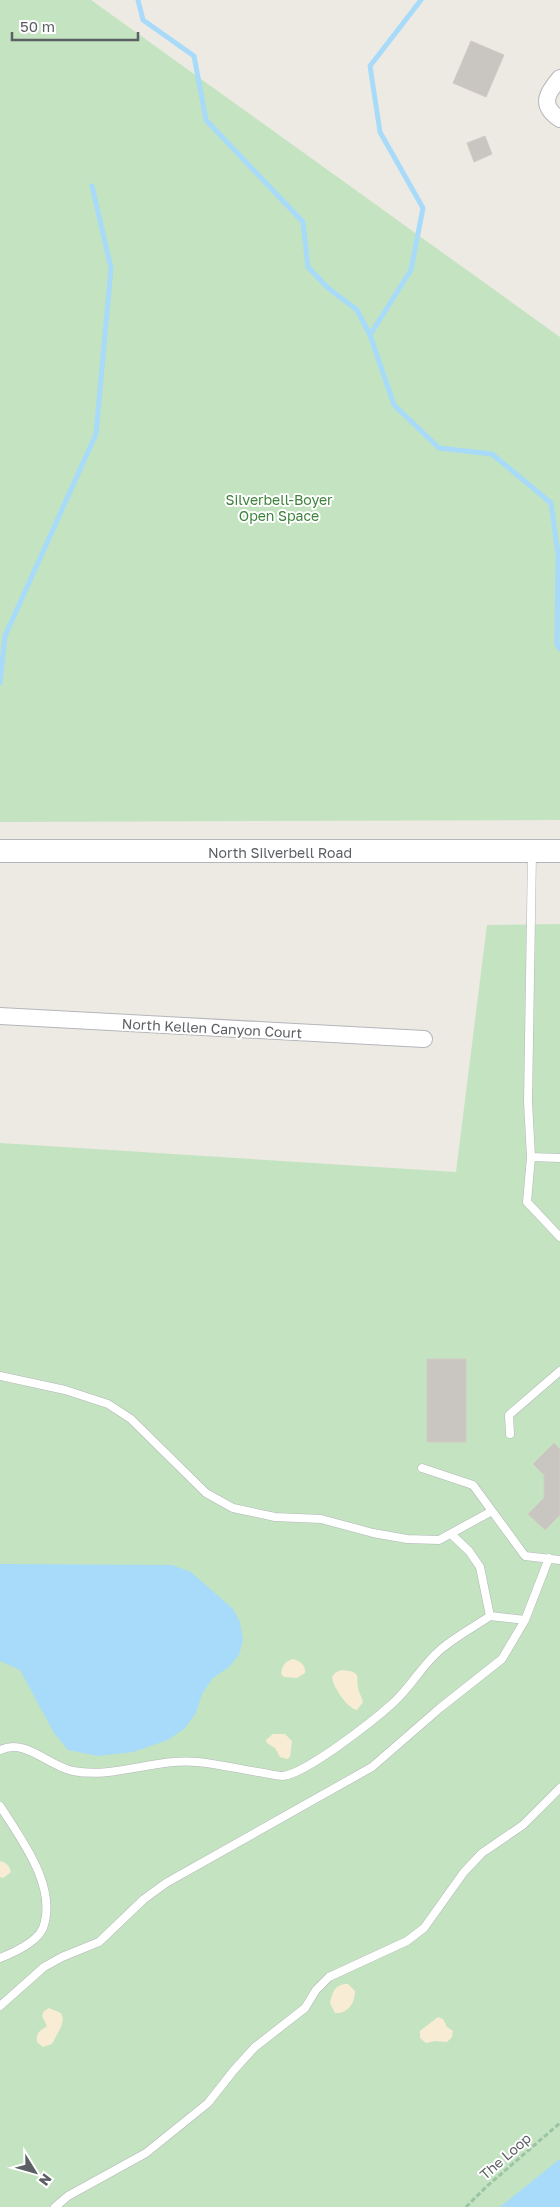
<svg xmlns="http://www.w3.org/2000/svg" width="560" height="2207" viewBox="0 0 560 2207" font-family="'Golos Text',sans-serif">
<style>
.green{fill:#c4e3c1}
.sand{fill:#f8edd4}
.water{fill:#a7dbf9}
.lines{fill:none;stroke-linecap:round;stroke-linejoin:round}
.stream{stroke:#a7dbf9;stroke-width:5}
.building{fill:#c9c5c0;stroke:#d1ccc2}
.service-casing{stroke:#b4b6ba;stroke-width:9}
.minor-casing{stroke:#b4b6ba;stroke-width:18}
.secondary-casing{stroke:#b3b6ba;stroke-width:24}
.path{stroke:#9bc4a4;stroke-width:3;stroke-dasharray:5 2.5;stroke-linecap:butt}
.service{stroke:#fff;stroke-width:8}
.minor{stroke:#fff;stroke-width:16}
.secondary{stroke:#fff;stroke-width:22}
.labels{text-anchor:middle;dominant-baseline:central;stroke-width:4;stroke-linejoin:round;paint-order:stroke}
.park-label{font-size:14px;fill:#3d833b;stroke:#fff}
.street-label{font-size:14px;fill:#5c5f63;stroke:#fff}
</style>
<rect width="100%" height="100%" fill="#edeae3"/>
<path class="green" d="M0 0H91L560 337V820L0 822Z
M560 924V2207H0V1143L456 1172 487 925Z"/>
<path class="sand" d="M293 1659C300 1661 306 1665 305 1673L297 1678 284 1677 281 1674C282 1666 285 1661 293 1659Z
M341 1670C365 1672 354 1677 359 1691 360 1695 362 1697 363 1702L357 1710C347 1708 333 1687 332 1677L335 1673Z
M273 1734H285L292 1741 290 1757 287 1759 280 1757 275 1748 267 1743 266 1740Z
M0 1861C7 1863 9 1865 11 1872L3 1878 0 1877Z
M348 1984 355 1991C355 2003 348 2014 335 2013L330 2003C333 1992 334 1984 348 1984Z
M49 2008 61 2013 63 2019 61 2027 52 2044 43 2047 37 2042C36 2032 40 2031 47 2026L42 2016 44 2011Z
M438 2017 443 2019 447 2027 453 2031 452 2037 447 2042 435 2041 426 2043 420 2038V2031Z"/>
<path class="water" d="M0 1564 172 1565 191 1572 233 1609 240 1622 243 1640 239 1655 229 1667 213 1678 202 1694 196 1713 185 1728 168 1740 133 1752 98 1756 68 1750 54 1733 20 1670 0 1661Z
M560 2159V2207H500L556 2162Z"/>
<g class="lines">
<path class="stream" d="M138 0 143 20 194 56 206 120 303 222 308 267 328 288 357 310 370 335 394 405 439 448 492 454 551 503 558 554 557 644 560 649
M370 335 411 270 423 208 380 132 370 66 421 0
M0 683 5 636 96 434 111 268 92 186"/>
</g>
<path class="building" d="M471 41 504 55 486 97 453 83Z
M485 136 492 154 474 162 467 143Z
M427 1359H466V1442H427Z
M554 1443 560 1449V1515L545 1530 528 1514 544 1498V1475L533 1464Z"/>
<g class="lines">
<defs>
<path id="service" d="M532 853 528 1102 531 1157 527 1202 560 1237
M531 1157 560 1158
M0 1376 65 1390 108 1404 131 1419 206 1493 233 1508 275 1517 321 1519 373 1533 407 1539 439 1540 492 1511
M510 1434 509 1415 560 1371
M422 1468 473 1485 525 1556 560 1560
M451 1534 469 1551 480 1567 490 1616
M0 1750C26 1738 48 1766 73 1771 114 1779 156 1758 197 1762 220 1764 242 1770 264 1773 270 1774 277 1776 283 1776 307 1773 373 1721 393 1703 411 1687 422 1665 440 1650 455 1637 474 1627 490 1616L525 1620
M0 1806C21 1839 58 1887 43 1928 37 1942 13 1953 0 1958
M0 2006 44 1967 62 1957 99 1942 144 1899 166 1883 372 1767 440 1708 502 1659 525 1620 549 1558
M55 2207 68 2196 146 2153 208 2103 234 2070 255 2047 305 2008 316 1990 329 1977 407 1941 424 1928 464 1872 482 1853 523 1825 560 1788"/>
<path id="minor" d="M560 78C547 93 539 105 560 119
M0 1016 424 1039"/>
<path id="secondary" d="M0 851H560"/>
</defs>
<use href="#service" class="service-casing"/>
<use href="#minor" class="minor-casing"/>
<use href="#secondary" class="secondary-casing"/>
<path class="path" d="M466 2207 486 2187 560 2123"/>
<use href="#service" class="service"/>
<use href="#minor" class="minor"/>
<use href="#secondary" class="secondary"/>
</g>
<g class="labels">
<g class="park-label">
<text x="279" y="499">Silverbell-Boyer<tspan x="279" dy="16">Open Space</tspan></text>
</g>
<g class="street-label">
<text x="280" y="852">North Silverbell Road</text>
<text transform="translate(212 1028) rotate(3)">North Kellen Canyon Court</text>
<text transform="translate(505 2156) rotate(-41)">The Loop</text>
</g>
</g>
<g transform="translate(35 2172) rotate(127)" stroke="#ffffff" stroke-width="4" paint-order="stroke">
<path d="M0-4L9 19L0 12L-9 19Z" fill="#5c5f63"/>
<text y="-8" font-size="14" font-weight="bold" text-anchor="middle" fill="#5c5f63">N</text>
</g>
<path d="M12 32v8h126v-8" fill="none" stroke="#5c5f63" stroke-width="2.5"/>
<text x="20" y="32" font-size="15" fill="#5c5f63" stroke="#ffffff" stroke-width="4" paint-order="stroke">50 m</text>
</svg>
